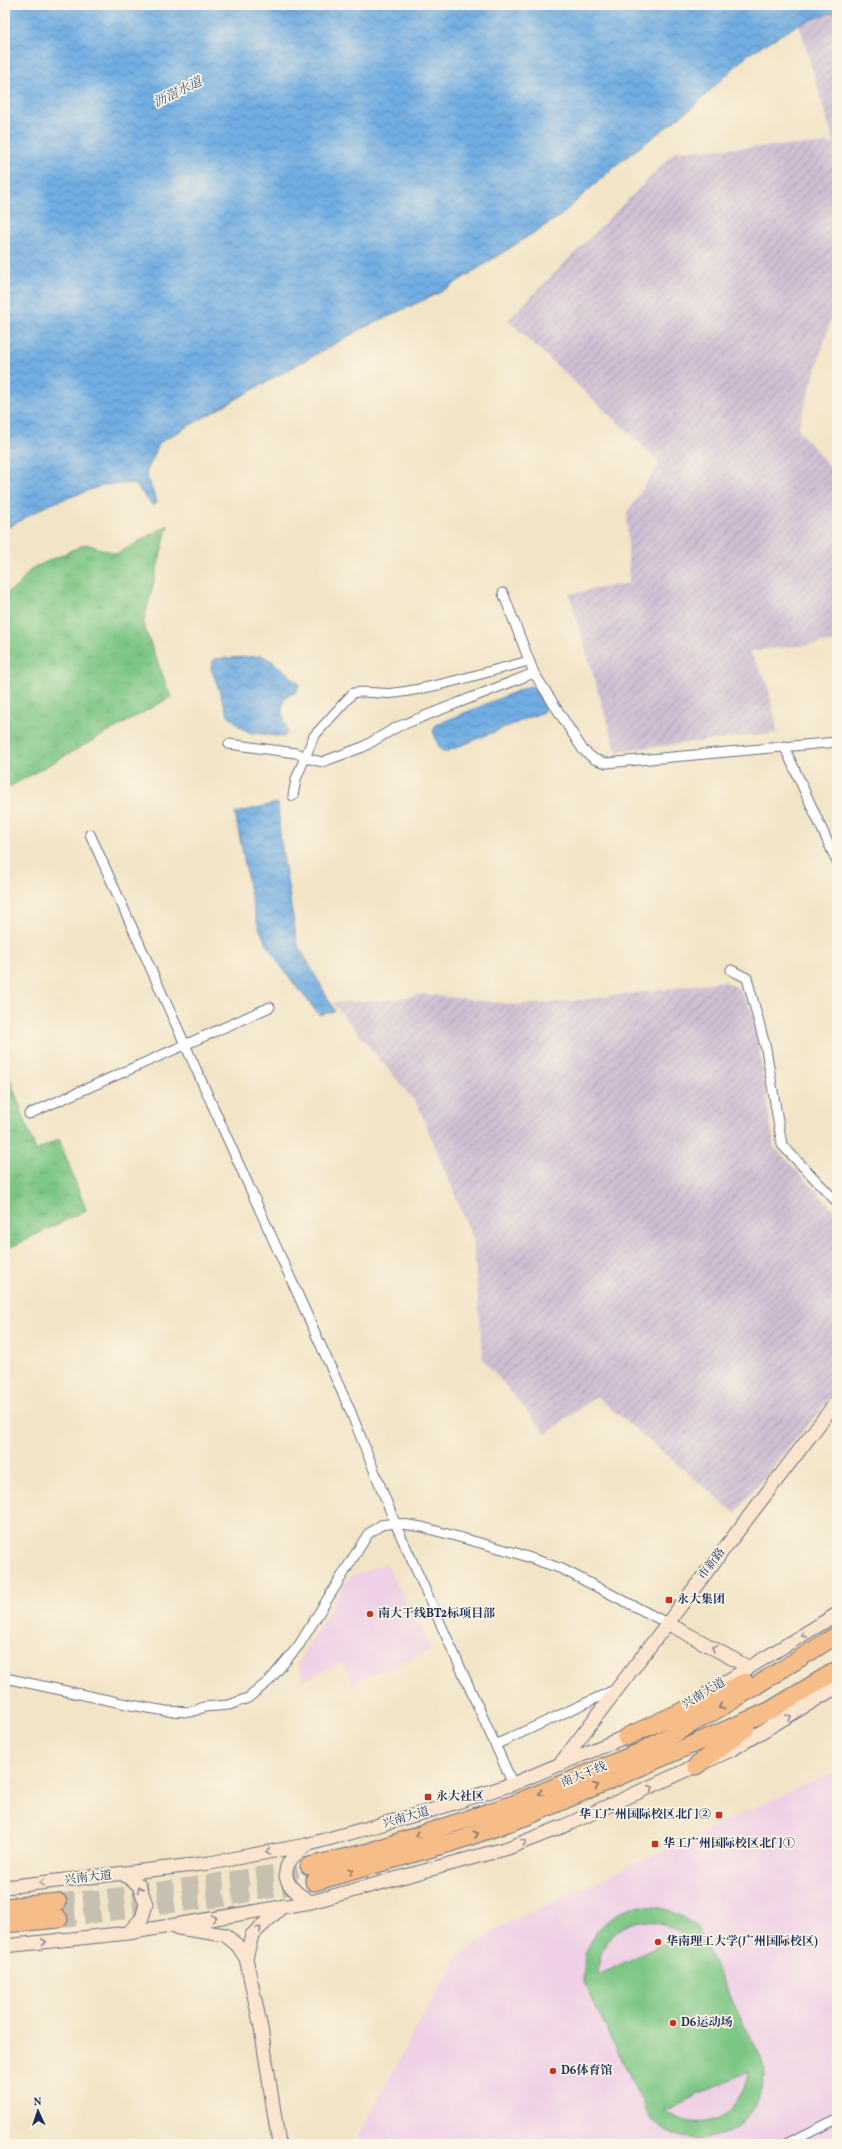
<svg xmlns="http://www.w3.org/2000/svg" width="842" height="2149" viewBox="0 0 842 2149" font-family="Vollkorn,'Noto Serif SC',serif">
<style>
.built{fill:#efd0e6}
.industrial{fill:url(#industrial-furrows)}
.grass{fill:url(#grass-tufts);stroke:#4c7a71}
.garden{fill:#7cc684;stroke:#4c7a71;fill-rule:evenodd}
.water{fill:url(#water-waves);stroke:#466ea0}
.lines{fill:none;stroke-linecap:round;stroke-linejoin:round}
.highway-tunnel{stroke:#c7c0b1;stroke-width:17;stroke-dasharray:17 8;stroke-linecap:butt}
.street-casing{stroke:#666e82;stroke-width:11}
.secondary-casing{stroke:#666e82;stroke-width:15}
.highway-casing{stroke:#666e82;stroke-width:19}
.street{stroke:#fff;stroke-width:9}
.secondary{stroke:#fce5cf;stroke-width:13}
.highway{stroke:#f7bd88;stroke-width:17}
.oneway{stroke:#8c8a96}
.oneway2{stroke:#7e6f71}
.poi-dot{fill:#c8321e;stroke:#fcf5e5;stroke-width:1.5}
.labels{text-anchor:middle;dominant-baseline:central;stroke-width:3.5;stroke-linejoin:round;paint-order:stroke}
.street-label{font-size:12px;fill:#1b2f5e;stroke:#fcf5e5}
.poi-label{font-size:12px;font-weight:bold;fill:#1b2f5e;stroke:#fcf5e5;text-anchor:start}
.water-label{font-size:13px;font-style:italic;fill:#355586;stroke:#fcf5e5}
</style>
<defs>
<pattern id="industrial-furrows" width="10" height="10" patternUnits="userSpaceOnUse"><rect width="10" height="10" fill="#cdbed2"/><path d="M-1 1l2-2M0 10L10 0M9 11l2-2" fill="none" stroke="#a69bae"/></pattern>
<pattern id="grass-tufts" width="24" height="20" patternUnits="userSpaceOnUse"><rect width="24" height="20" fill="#7cc684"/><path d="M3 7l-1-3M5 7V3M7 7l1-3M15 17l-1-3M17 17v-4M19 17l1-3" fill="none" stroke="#65a16f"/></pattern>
<pattern id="water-waves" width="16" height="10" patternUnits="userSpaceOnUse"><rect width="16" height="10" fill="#71ade2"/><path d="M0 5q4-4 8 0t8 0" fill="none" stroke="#5c8dba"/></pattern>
</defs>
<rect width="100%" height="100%" fill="#fcf5e5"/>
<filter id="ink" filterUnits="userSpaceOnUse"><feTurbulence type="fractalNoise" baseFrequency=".025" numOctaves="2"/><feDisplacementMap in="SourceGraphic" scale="8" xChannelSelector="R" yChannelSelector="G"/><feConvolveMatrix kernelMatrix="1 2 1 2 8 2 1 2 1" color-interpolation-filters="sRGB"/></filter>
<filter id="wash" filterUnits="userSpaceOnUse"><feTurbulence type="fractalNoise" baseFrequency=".012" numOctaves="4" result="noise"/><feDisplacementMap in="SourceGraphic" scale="16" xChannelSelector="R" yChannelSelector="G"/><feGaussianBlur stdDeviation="0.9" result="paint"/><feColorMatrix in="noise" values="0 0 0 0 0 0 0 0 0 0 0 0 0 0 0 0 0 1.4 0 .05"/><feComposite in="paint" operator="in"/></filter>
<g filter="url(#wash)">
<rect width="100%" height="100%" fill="#f2e4c6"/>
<path class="built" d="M386 1563 432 1650 352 1683 342 1663 303 1680 298 1663 348 1578Z
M837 1770V2144H354L426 2010 458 1957 499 1927Z"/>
<path class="industrial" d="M837 11V299L798 429 837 476V642L749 651 767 682 778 733 616 751 569 594 629 583 627 513 660 462 508 320 676 151 834 143 799 24Z
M724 981 739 989 754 1016 774 1147 837 1213V1389L735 1513 596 1396 546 1434 483 1359 473 1239 418 1105 333 1003 398 999 423 994 517 1005 574 1001Z"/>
<path class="grass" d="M168 525 143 624 171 697 5 789V594L18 586 31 569 86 544 117 554Z
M5 1065 36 1151 59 1139 86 1210 5 1250Z"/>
<path class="garden" d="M636 1906C663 1906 674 1910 696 1926 712 1960 729 1993 745 2027 751 2039 761 2053 763 2065 769 2090 748 2127 724 2134 693 2143 676 2139 651 2120L583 1980 585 1954 596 1931 616 1914ZM639 1921C656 1921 669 1924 682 1935L598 1975C599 1945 610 1930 639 1921ZM748 2071C742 2117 704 2137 664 2111Z"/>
<path class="water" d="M5 5H837V11L799 24 747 55 694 106 616 165 560 216 441 292 361 329 160 442 146 473 157 503 153 506 134 483 104 485 48 505 5 529Z
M262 656 272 661 300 684 296 692 284 698 282 710 287 731 284 737 249 732 240 727 228 715 211 668 214 659Z
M529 686 535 687 545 707 543 712 445 752 440 749 433 731 436 725Z
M278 803 280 836 297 943 335 1011 319 1015C293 981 261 948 253 906L235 813Z"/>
</g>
<g filter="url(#ink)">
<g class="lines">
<path class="highway-tunnel" d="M58 1902 129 1895 283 1872 309 1866
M59 1919 223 1898 314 1882"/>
<defs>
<path id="street" d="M503 593 534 673 583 750 594 759 606 763 837 742
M229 744 296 753 310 759 322 762 363 747 397 727 534 673
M784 746 837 862
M293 796 296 779 314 736 353 693C364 690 382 695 395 693 440 687 485 672 529 661
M90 834 350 1410 395 1523 513 1784
M731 970 747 978 766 1049 782 1145 837 1202
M29 1114 270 1007
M5 1678 131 1705 166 1711 191 1712 204 1707 229 1705 248 1698 270 1680 299 1645 368 1534 381 1525 395 1523 422 1527 513 1552 562 1569 667 1623
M495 1745 616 1689
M786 2144 837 2119"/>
<path id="secondary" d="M667 1623 748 1667
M709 1692 837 1614
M560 1764 837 1401
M304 1847C276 1868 282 1886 311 1902
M123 1874 139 1885 146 1904 142 1918 128 1933
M5 1887 210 1863 306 1845 426 1812 513 1784 634 1733
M178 1928 225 1935 237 1945 246 1958 261 2028 279 2144
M5 1946 128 1933 311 1902 508 1848 564 1826 731 1750 837 1687
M246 1958 252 1935 283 1906"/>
<path id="highway" d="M626 1737 745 1682
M696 1766 746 1728
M309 1866 368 1852 513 1804 642 1751 722 1707 837 1635
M314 1882 457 1841 528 1816 769 1711 837 1670
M5 1907 58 1902
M5 1924 59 1919"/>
</defs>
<use href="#street" class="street-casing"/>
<use href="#secondary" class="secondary-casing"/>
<use href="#highway" class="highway-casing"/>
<use href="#street" class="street"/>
<use href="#secondary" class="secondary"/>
<use href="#highway" class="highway"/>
</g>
<defs><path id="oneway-chevron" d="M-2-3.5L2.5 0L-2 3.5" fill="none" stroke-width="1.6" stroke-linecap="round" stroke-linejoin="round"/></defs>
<g class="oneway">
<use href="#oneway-chevron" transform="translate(804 1635) rotate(150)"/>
<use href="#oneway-chevron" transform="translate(714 1648) rotate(-151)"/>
<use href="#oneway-chevron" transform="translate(789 1717) rotate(-31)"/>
<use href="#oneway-chevron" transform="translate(651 1788) rotate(-24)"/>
<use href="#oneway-chevron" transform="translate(524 1842) rotate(-22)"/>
<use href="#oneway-chevron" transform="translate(268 1852) rotate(170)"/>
<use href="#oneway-chevron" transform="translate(42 1883) rotate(174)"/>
<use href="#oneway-chevron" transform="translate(140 1889) rotate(-117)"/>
<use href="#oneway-chevron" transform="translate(214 1918) rotate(-10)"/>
<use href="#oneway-chevron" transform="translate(259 1929) rotate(-43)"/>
<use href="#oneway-chevron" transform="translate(44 1942) rotate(-6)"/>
</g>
<g class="oneway2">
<use href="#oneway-chevron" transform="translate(721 1707) rotate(150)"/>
<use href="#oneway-chevron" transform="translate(596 1786) rotate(-23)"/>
<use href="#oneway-chevron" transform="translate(541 1793) rotate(158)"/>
<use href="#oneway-chevron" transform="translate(476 1834) rotate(-19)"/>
<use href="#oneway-chevron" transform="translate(418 1835) rotate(162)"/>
<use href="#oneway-chevron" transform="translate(351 1871) rotate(-16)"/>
</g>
</g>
<g class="poi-dot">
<rect x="665" y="1596" width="8" height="8" rx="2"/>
<circle cx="370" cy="1614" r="4"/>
<rect x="424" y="1793" width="8" height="8" rx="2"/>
<rect x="715" y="1811" width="8" height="8" rx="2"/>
<rect x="651" y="1840" width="8" height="8" rx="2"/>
<circle cx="658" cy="1942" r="4"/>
<circle cx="673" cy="2023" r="4"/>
<circle cx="553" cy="2071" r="4"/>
</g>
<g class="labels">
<g class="street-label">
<text transform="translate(712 1564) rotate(-53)">市新路</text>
<text transform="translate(704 1694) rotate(-31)">兴南大道</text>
<text transform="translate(584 1775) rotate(-22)">南大干线</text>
<text transform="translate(406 1818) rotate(-16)">兴南大道</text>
<text transform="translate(88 1878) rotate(-6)">兴南大道</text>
</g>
<g class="poi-label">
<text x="677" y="1600">永大集团</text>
<text x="378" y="1614">南大干线BT2标项目部</text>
<text x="436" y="1797">永大社区</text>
<text x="711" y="1815" text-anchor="end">华工广州国际校区北门②</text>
<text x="663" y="1844">华工广州国际校区北门①</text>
<text x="666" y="1942">华南理工大学(广州国际校区)</text>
<text x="681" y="2023">D6运动场</text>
<text x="561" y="2071">D6体育馆</text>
</g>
<g class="water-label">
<text transform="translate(178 93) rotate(-26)">沥滘水道</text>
</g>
</g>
<rect width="842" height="2149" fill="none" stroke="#fcf5e5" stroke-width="20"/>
<g transform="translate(38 2111) rotate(357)" stroke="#fcf5e5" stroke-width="3" paint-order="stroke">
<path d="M0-3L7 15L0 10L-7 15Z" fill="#1b2f5e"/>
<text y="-6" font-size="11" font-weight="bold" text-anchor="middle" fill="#1b2f5e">N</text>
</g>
</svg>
